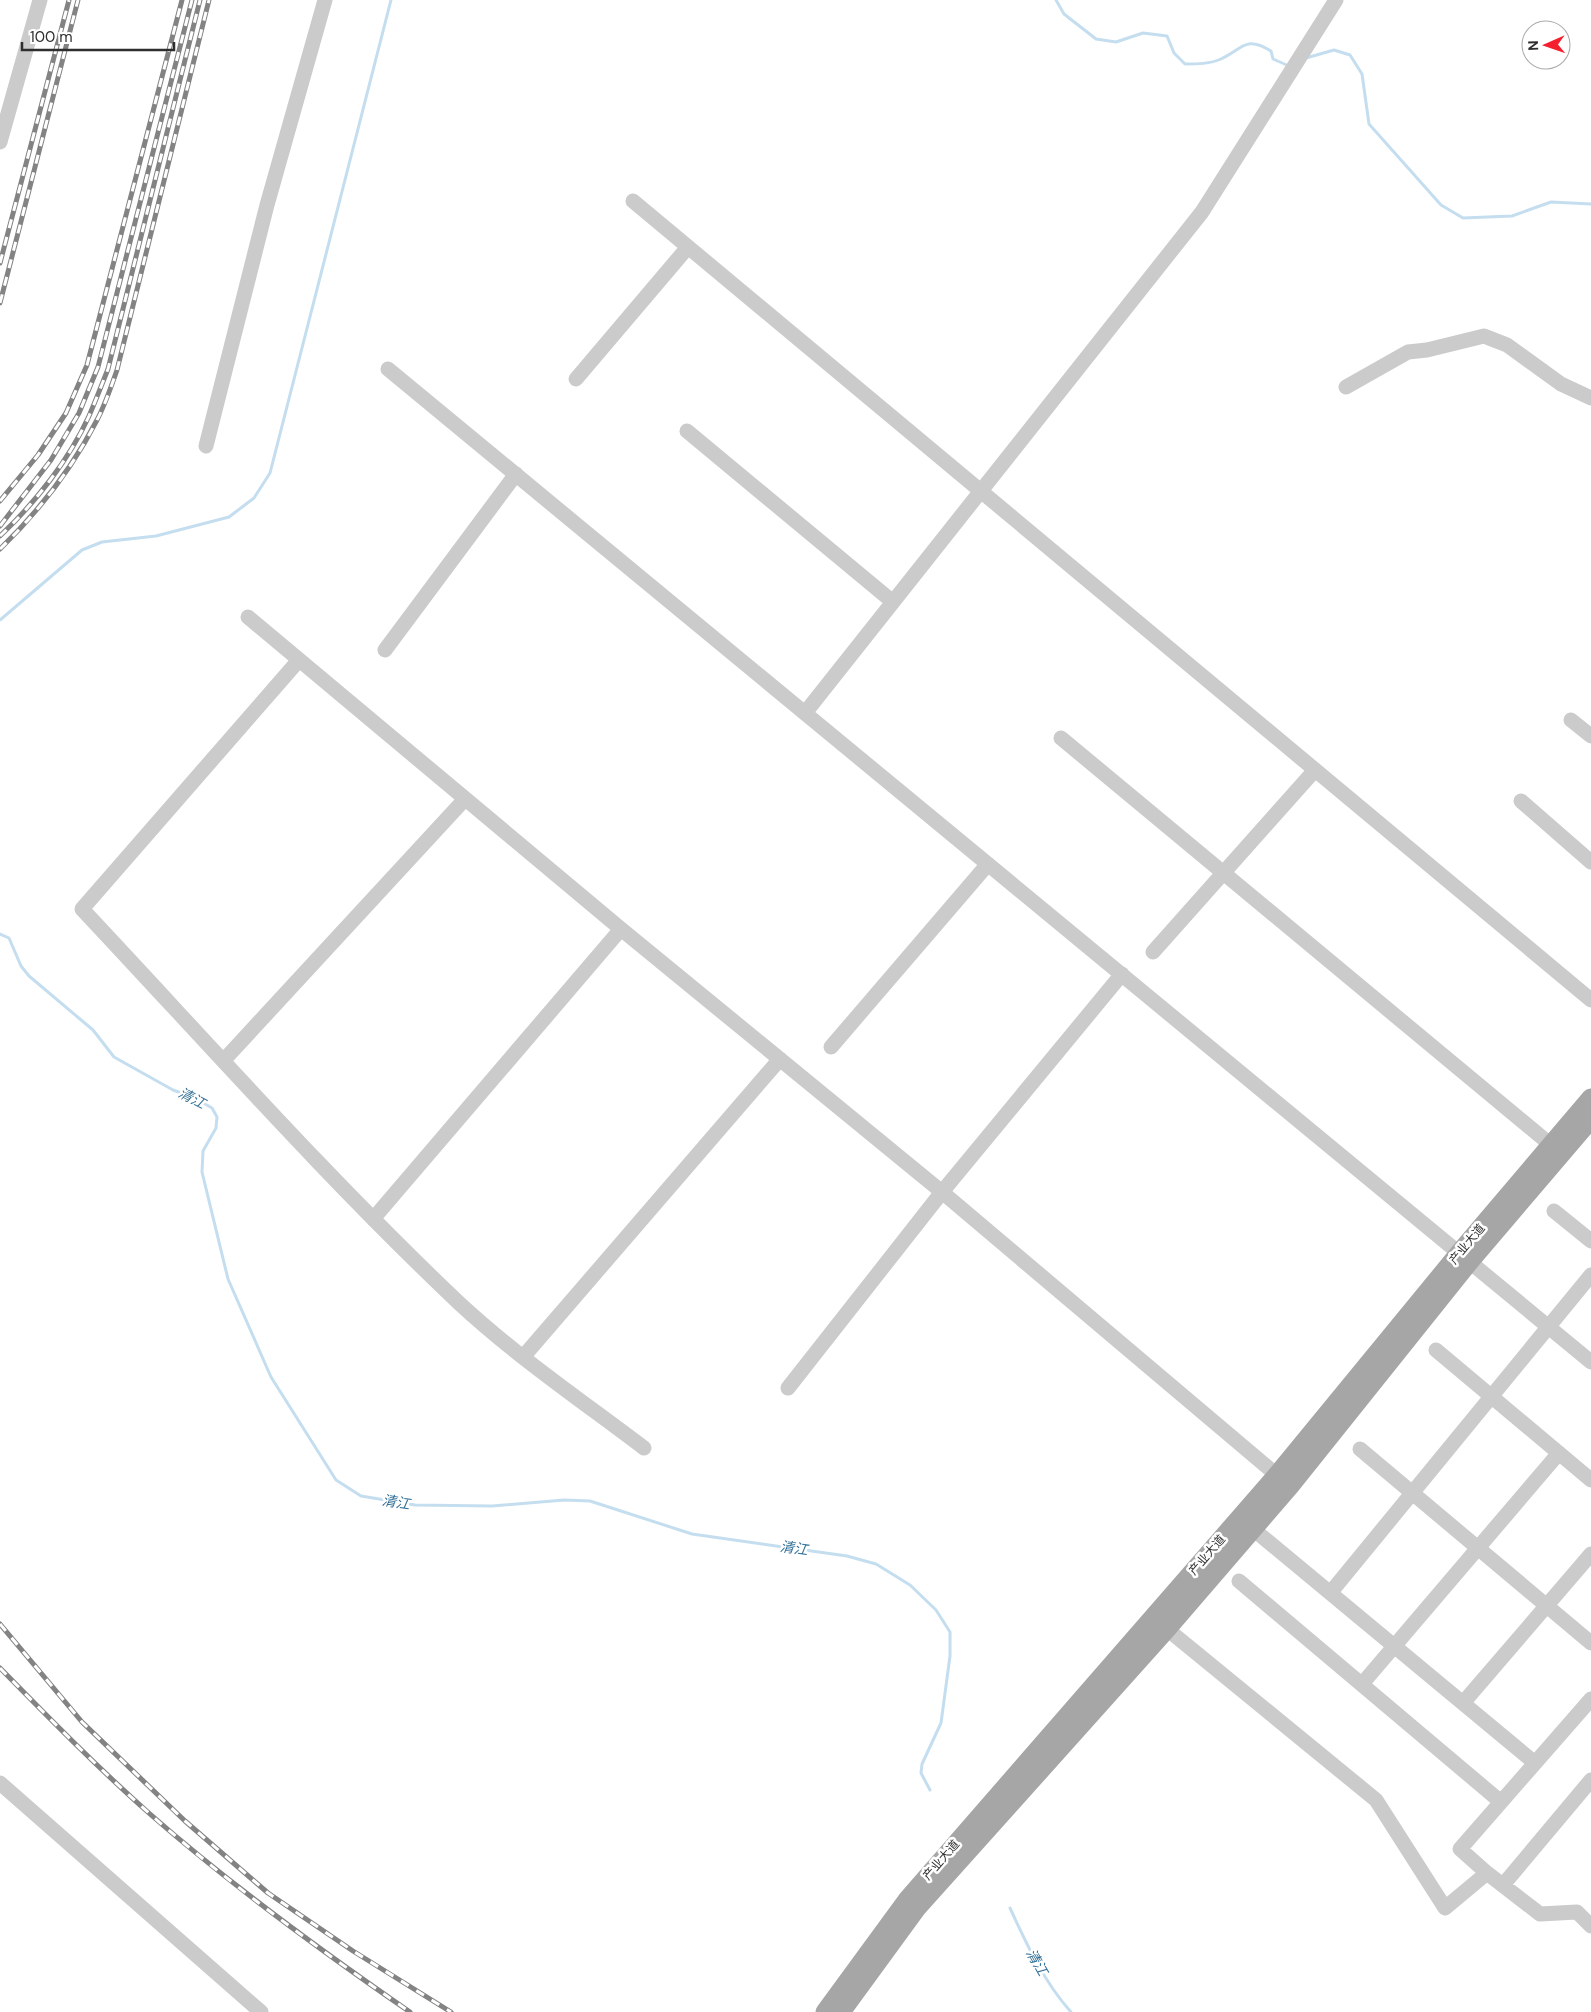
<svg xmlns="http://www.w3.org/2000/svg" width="1591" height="2012" viewBox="0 0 1591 2012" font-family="'DM Sans','Noto Sans SC',sans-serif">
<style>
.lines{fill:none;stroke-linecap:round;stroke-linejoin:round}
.stream{stroke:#c4deef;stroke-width:3}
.minor{stroke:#cbcbcb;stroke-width:15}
.major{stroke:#a6a6a6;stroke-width:19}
.rail-casing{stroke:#838383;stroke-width:5}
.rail{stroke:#fff;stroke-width:3;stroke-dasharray:9;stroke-linecap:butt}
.labels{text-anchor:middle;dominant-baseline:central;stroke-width:5;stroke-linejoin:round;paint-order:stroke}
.street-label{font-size:12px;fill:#2e2e2e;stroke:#fff}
.water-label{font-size:14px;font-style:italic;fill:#347198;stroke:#fff}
</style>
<rect width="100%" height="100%" fill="#fff"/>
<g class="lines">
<path class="stream" d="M1056 0 1064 14 1096 39 1116 42 1143 33 1167 36 1174 53 1185 64C1197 64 1210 64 1221 59 1243 49 1245 35 1271 51L1273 59 1289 66
M1306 58 1334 50 1350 55 1362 74 1369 124 1441 205 1463 218 1512 216 1551 202 1591 204
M0 620 82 550 102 542 156 536 229 517 254 498 270 473 391 0
M0 934 9 938 21 966 29 976 93 1030 114 1057 173 1090 195 1098 212 1108 217 1117 216 1128 203 1151 202 1172 228 1279 271 1377 336 1480 361 1496 415 1505 492 1506 564 1500 590 1501 692 1534 847 1556 876 1564 910 1585 936 1610 950 1632V1656L941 1723 922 1764 921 1773 930 1790
M1010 1908C1027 1945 1044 1982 1071 2012"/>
<path class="minor" d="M0 142 40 0
M633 201 1591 1000
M388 369 1591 1362
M576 379 688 247
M1346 387 1408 352 1427 350 1484 336 1507 345 1561 384 1591 398
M687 431 893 602
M206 446 267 205 325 0
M248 617 621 929 942 1192 1285 1482
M385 650 516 474
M299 660 82 909C206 1041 327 1178 459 1303 516 1356 582 1401 644 1448
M805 713 1202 212 1336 0
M1571 720 1591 736
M1061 738 1551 1145
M1521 801 1591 862
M1153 952 1315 770
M831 1047 988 864
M224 1060 465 799
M1554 1211 1591 1241
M373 1219 621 929
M1436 1350 1591 1480
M523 1357 780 1059
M788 1388 942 1192 1122 974
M1360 1449 1591 1643
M1253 1529 1535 1763
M1239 1581 1501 1802
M1331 1592 1591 1275
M1167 1629 1376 1800 1445 1908 1487 1873 1540 1914 1577 1912 1591 1926
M1362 1684 1559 1453
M1463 1703 1591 1554
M0 1783 261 2012
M1487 1873 1460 1849 1591 1699
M1503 1885 1591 1780"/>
<path class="major" d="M825 2012 907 1900 1277 1475 1460 1252 1591 1098
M841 2012 917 1908 1167 1629 1290 1486 1470 1261 1591 1119"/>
<defs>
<path id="rail" d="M0 263 69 0
M0 303 78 0
M0 501 38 455 66 413 87 365 182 0
M0 526 51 460 79 413 98 367 192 0
M0 536C35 503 69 460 89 416 96 400 102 384 108 369L200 0
M0 549C39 511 72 469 97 420 105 405 111 387 117 370L209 0
M0 1624 82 1722 185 1821 268 1893 353 1951 451 2012
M0 1668C49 1718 98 1768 150 1814 232 1886 320 1950 410 2012"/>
</defs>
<use href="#rail" class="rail-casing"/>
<use href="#rail" class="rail"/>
</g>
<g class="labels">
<g class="street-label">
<text transform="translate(1467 1244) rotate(-50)">产业大道</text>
<text transform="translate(1207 1555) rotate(-49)">产业大道</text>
<text transform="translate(941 1860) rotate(-49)">产业大道</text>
</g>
<g class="water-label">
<text transform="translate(192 1098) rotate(27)">清江</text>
<text transform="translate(396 1502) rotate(9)">清江</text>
<text transform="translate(794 1548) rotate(8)">清江</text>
<text transform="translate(1037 1962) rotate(60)">清江</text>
</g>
</g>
<g transform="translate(1546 45) rotate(268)"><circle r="24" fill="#ffffff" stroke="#ababab"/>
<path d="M0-4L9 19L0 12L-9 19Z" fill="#f5202f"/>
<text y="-8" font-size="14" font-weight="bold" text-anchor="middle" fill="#2e2e2e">N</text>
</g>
<path d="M22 42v8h152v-8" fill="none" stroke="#2e2e2e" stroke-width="2.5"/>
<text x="30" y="42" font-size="15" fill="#2e2e2e" stroke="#ffffff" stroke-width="4" paint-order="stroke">100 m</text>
</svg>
